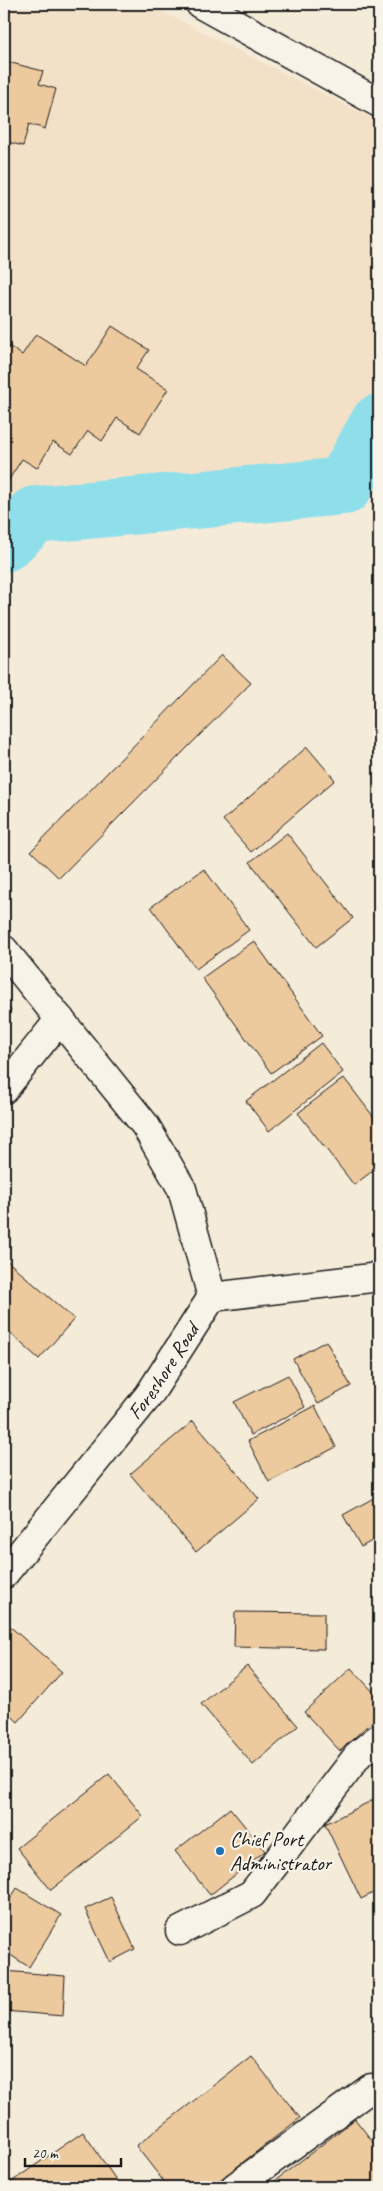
<svg xmlns="http://www.w3.org/2000/svg" width="383" height="2191" viewBox="0 0 383 2191" font-family="Caveat,sans-serif">
<style>
.built{fill:#f3e1c7}
.lines{fill:none;stroke-linecap:round;stroke-linejoin:round}
.river{stroke:#8fdfeb;stroke-width:58}
.building{fill:#edc99e;stroke:#1c1c1c}
.street-casing{stroke:#1c1c1c;stroke-width:31}
.secondary-casing{stroke:#1c1c1c;stroke-width:31}
.street{stroke:#f7f3e8;stroke-width:28}
.secondary{stroke:#f7f3e8;stroke-width:28}
.poi-dot{fill:#1f6fb2;stroke:#f7f3e8;stroke-width:2}
.labels{text-anchor:middle;dominant-baseline:central;stroke-width:4.5;stroke-linejoin:round;paint-order:stroke}
.street-label{font-size:21px;fill:#1c1c1c;stroke:#f7f3e8}
.poi-label{font-size:21px;fill:#1c1c1c;stroke:#f7f3e8;text-anchor:start}
</style>
<rect width="100%" height="100%" fill="#f5ebd9"/>
<filter id="ink" filterUnits="userSpaceOnUse"><feTurbulence type="fractalNoise" baseFrequency=".02" numOctaves="2"/><feDisplacementMap in="SourceGraphic" scale="10" xChannelSelector="R" yChannelSelector="G"/><feConvolveMatrix kernelMatrix="1 2 1 2 8 2 1 2 1" color-interpolation-filters="sRGB"/></filter>
<g filter="url(#ink)">
<path class="built" d="M4 4H147L379 122V391L334 469 4 520Z"/>
<g class="lines">
<path class="river" d="M4 543 35 515 344 486 379 423"/>
</g>
<path class="building" d="M4 61 43 71 39 84 56 89 45 129 29 124 23 146 4 141Z
M112 326 149 350 136 369 168 389 140 433 117 418 102 441 88 431 72 454 53 442 37 468 22 459 8 481 4 478V343L22 355 36 334 86 366Z
M222 655 251 683 59 878 31 851Z
M307 747 335 780 251 852 223 820Z
M287 833 353 918 316 947 250 862Z
M204 869 249 930 196 969 151 907Z
M254 941 322 1036 271 1073 202 978Z
M4 1003 11 1010 4 1019Z
M321 1043 343 1072 269 1131 246 1101Z
M344 1078 379 1124V1166L354 1185 298 1113Z
M4 1258 74 1319 39 1359 4 1328Z
M326 1341 351 1386 318 1404 293 1359Z
M288 1375 305 1407 251 1435 234 1402Z
M315 1406 336 1447 269 1482 248 1441Z
M193 1421 259 1499 196 1552 130 1474Z
M379 1495V1537L361 1547 343 1515Z
M235 1612 324 1613V1649L234 1647Z
M6 1623 62 1672 18 1722 4 1709V1625Z
M247 1666 298 1726 253 1765 201 1704Z
M351 1668 379 1698V1715L340 1751 304 1712Z
M109 1774 143 1816 51 1890 17 1848Z
M379 1797V1890L361 1899 325 1824Z
M230 1808 265 1851 210 1895 175 1851Z
M17 1888 61 1915 29 1967 4 1951V1909Z
M111 1897 135 1949 110 1962 85 1909Z
M4 1971 65 1976 63 2016 4 2011Z
M251 2056 300 2118 211 2187H168L136 2146Z
M355 2119 379 2150V2182L373 2187H267Z
M83 2132 121 2187H4Z"/>
<g class="lines">
<defs>
<path id="street" d="M4 1089 60 1019
M180 1931 252 1894 359 1754 379 1738
M235 2187 371 2088"/>
<g id="secondary">
<path d="M200 4 379 103"/>
<path d="M4 950 145 1125 182 1189 212 1297"/>
<path id="s1" d="M4 1574 149 1395 212 1297 371 1278 379 1275"/>
</g>
</defs>
<use href="#street" class="street-casing"/>
<use href="#secondary" class="secondary-casing"/>
<use href="#street" class="street"/>
<use href="#secondary" class="secondary"/>
</g>
</g>
<circle class="poi-dot" cx="220" cy="1851" r="5"/>
<g class="labels">
<g class="street-label">
<text stroke="none"><textPath href="#s1" startOffset="258">Foreshore Road</textPath></text>
</g>
<g class="poi-label">
<text x="230" y="1839">Chief Port<tspan x="230" dy="24">Administrator</tspan></text>
</g>
</g>
<rect width="383" height="2191" fill="none" stroke="#f7f3e8" stroke-width="20"/>
<rect x="10" y="10" width="363" height="2171" fill="none" stroke="#1c1c1c" stroke-width="2" filter="url(#ink)"/>
<path d="M25 2158v8h96v-8" fill="none" stroke="#1c1c1c" stroke-width="2.5"/>
<text x="32" y="2158" font-size="15" fill="#1c1c1c" stroke="#f7f3e8" stroke-width="4" paint-order="stroke">20 m</text>
</svg>
